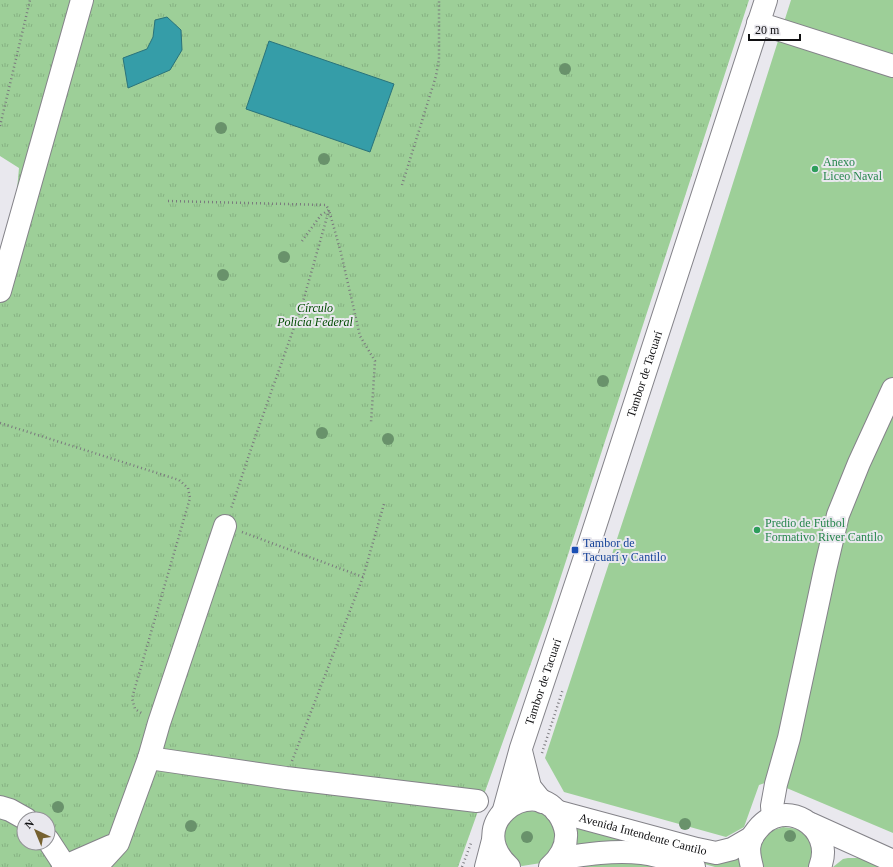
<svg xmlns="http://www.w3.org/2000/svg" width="893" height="867" viewBox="0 0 893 867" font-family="Georgia,serif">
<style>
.green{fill:#9dcf98}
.park{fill:url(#park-tufts);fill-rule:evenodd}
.water{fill:#359da8;stroke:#2a737b}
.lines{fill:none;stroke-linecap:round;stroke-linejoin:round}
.minor-casing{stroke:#848389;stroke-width:24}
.path{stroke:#7a797d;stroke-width:2.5;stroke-dasharray:1 3;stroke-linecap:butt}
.minor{stroke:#fff;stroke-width:22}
.tree{fill:#69926b}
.leisure-dot{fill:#2e9e5b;stroke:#e9e8ee;stroke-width:1.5}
.transit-dot{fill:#1a4fb4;stroke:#e9e8ee;stroke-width:1.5}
.labels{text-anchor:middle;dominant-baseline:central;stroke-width:4;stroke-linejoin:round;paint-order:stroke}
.leisure-label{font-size:12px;fill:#27864d;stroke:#e9e8ee;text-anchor:start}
.park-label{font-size:12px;font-style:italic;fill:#004b00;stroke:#e9e8ee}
.street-label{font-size:12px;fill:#101012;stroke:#e9e8ee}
.transit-label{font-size:12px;fill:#164399;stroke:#e9e8ee;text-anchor:start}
</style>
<defs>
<pattern id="park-tufts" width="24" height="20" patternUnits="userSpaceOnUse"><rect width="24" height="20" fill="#9dcf98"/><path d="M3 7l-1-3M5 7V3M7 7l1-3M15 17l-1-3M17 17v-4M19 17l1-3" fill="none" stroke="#86b182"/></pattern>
</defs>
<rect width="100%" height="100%" fill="#e9e8ee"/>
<path class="green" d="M791 0H893V833L770 781 759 785 744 827 726 837 564 792 545 758 708 262Z
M521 810 540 812 548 818 557 835 556 845 541 863 522 866 510 862 501 828Z
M570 823 737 854 743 867H715L690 860 570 850Z
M783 827 798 829 810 840 814 855 810 867H762C756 857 759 842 768 834 771 830 778 829 783 827Z
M611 858 669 867H563Z
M848 858H859L880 867H833L843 859Z"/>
<path class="park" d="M0 0H749L549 613 458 867H0V257L15 212 19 168 0 156ZM24 819H48V843H24Z"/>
<path class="water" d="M167 17 181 30 182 50 170 70 128 88 123 58 147 49 153 37 155 20Z
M269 41 394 84 370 152 246 109Z"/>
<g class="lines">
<defs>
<g id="minor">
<path d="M758 23 893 66"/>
<path d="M0 291 82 0"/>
<path d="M521 751 530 787 542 802"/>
<path d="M149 758 286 778 477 801"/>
<path d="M0 807 10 810 26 819"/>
<path id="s1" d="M504 810 521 748 586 554 766 0"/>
<path id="s2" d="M556 811 697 849 716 853 732 849 751 838"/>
<path d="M773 817 772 806 776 784 789 738 825 570 838 515 859 463 893 389"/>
<path d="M811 824 893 861"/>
<path d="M48 840 65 866"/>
<path d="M558 859C586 854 614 850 642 853 659 855 677 862 694 867"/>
<path d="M63 867 111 846"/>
<path d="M96 867 118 843 149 758 159 723 225 526"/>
<path d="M486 867 493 840"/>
<path d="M509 867C463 825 530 775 558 813 562 819 565 825 566 833 567 847 560 858 550 867"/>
<path d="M752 867C748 852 747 842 757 830 784 795 836 827 820 867"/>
</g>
</defs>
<use href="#minor" class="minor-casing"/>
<path class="path" d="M0 126 30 0
M402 185 436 76 439 59V0
M168 201 326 205 329 210 302 305 251 449 231 509
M302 241 321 215 329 210 341 253 360 336 375 361 371 423
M0 423 179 480 188 488 190 498 132 698 135 709 143 714
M242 532 363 577
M542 753 563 689
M292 761 363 577 384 504
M462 867 471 843"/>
<use href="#minor" class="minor"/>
</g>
<g class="tree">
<circle cx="565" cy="69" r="6"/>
<circle cx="221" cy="128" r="6"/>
<circle cx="324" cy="159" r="6"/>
<circle cx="284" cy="257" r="6"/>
<circle cx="223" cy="275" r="6"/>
<circle cx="603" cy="381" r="6"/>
<circle cx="322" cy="433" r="6"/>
<circle cx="388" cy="439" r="6"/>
<circle cx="58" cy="807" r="6"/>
<circle cx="685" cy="824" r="6"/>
<circle cx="191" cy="826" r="6"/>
<circle cx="790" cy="836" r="6"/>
<circle cx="527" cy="837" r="6"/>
</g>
<g class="leisure-dot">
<circle cx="815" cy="169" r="4"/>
<circle cx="757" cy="530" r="4"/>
</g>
<rect class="transit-dot" x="571" y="546" width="8" height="8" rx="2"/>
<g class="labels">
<g class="leisure-label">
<text x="823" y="162">Anexo<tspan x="823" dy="14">Liceo Naval</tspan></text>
<text x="765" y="523">Predio de Fútbol<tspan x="765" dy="14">Formativo River Cantilo</tspan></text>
</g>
<g class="park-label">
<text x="315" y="308">Círculo<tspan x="315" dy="14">Policía Federal</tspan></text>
</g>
<g class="street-label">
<text stroke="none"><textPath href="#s1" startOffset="458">Tambor de Tacuarí</textPath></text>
<text stroke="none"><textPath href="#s1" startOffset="134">Tambor de Tacuarí</textPath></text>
<text stroke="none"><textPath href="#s2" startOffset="90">Avenida Intendente Cantilo</textPath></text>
</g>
<g class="transit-label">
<text x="583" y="543">Tambor de<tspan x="583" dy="14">Tacuarí y Cantilo</tspan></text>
</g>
</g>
<g transform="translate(36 831) rotate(316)"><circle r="19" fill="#e9e8ee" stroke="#929296"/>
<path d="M0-3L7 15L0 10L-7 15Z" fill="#766130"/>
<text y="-6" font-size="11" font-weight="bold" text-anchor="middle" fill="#101012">N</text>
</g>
<path d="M749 34v6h51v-6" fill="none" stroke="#101012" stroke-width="2"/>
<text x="755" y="34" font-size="12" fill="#101012" stroke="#e9e8ee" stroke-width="3" paint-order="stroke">20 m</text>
</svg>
